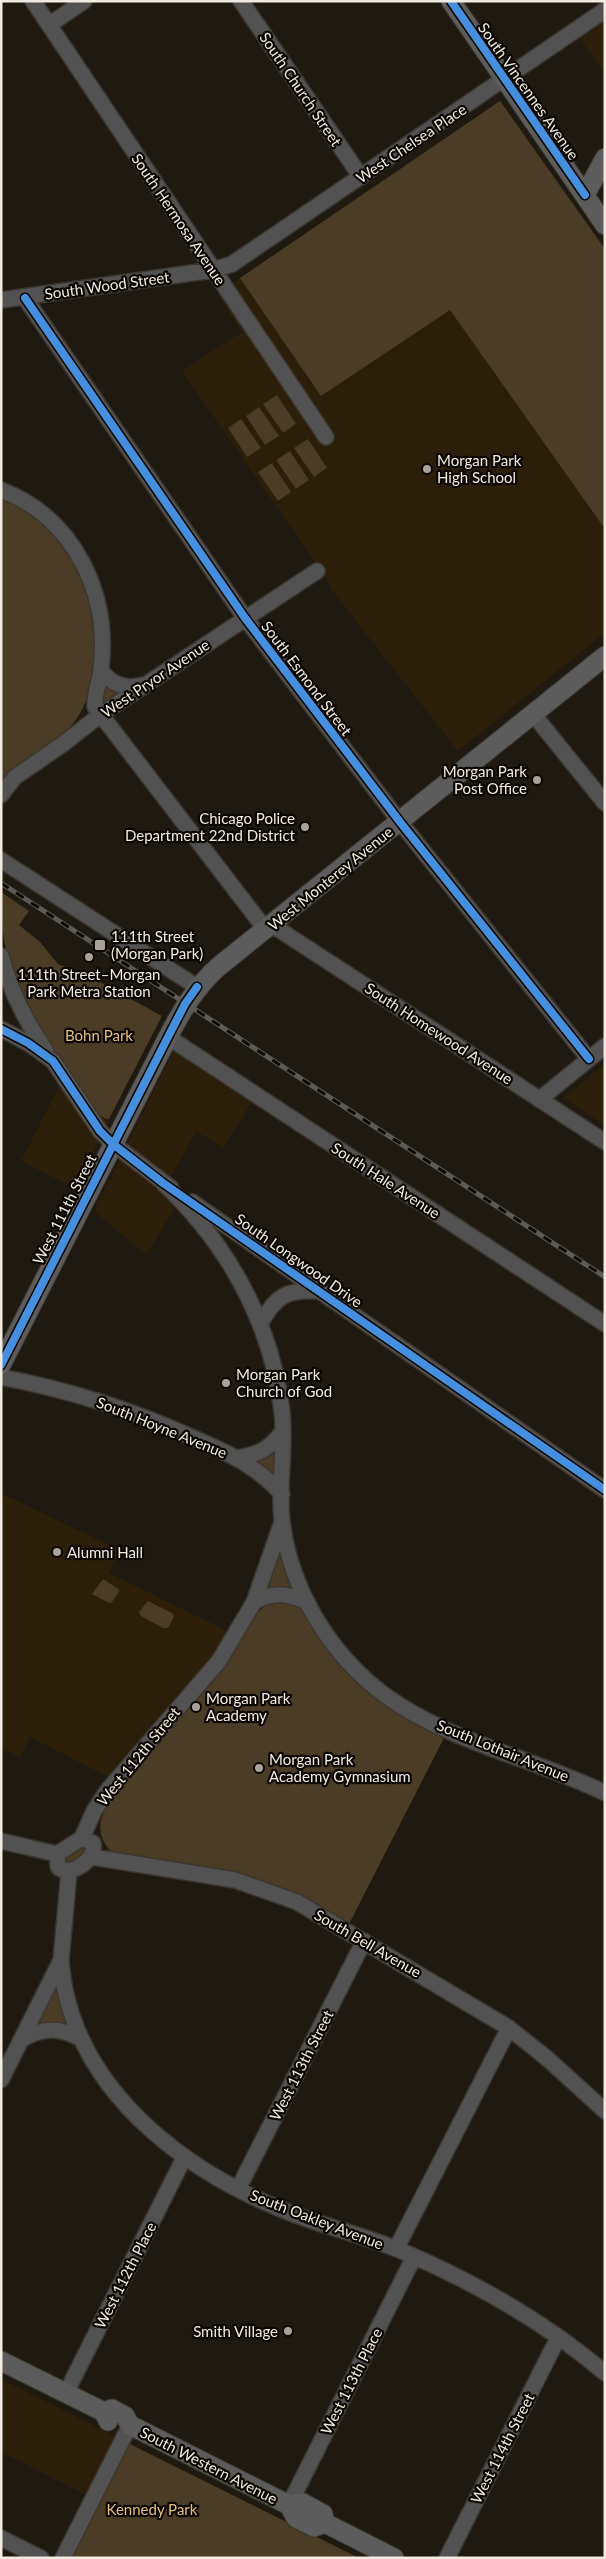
<svg xmlns="http://www.w3.org/2000/svg" width="606" height="2559" viewBox="0 0 606 2559" font-family="Lato,sans-serif">
<style>
.built{fill:#2b1f0a}
.green{fill:#4a3c25}
.lines{fill:none;stroke-linecap:round;stroke-linejoin:round}
.minor-casing{stroke:#3b362f;stroke-width:18}
.major-casing{stroke:#3b362f;stroke-width:21}
.minor{stroke:#525253;stroke-width:15}
.major{stroke:#5c5c5d;stroke-width:19}
.rail-casing{stroke:#5c5b57;stroke-width:5}
.rail{stroke:#0a0602;stroke-width:3;stroke-dasharray:9;stroke-linecap:butt}
.cycleway-casing{stroke:#0a0602;stroke-width:11}
.cycleway{stroke:#468fdf;stroke-width:8}
.poi-dot{fill:#a8a298;stroke:#0a0602;stroke-width:2}
.labels{text-anchor:middle;dominant-baseline:central;stroke-width:4.5;stroke-linejoin:round;paint-order:stroke}
.street-label{font-size:15px;fill:#f2ebe1;stroke:#0a0602}
.poi-label{font-size:15px;fill:#f2ebe1;stroke:#0a0602;text-anchor:start}
.park-label{font-size:15px;fill:#e8bf7a;stroke:#0a0602}
</style>
<rect width="100%" height="100%" fill="#1e1a11"/>
<path class="built" d="M605 13V75L576 32Z
M500 101 605 249V633L458 751 330 588 328 581 182 371 242 332 217 294Z
M175 1048 253 1100 223 1148 196 1131 167 1185 180 1200 146 1255 94 1211Z
M605 1064V1125L563 1098Z
M67 1071 107 1119H109L76 1189 21 1161Z
M1 1493 121 1551 109 1573 242 1638 260 1609 349 1924 297 1893 266 1882 208 1867 178 1862 103 1841 99 1827 100 1820 122 1784 30 1737 20 1758 1 1748Z
M1 2379 130 2444 100 2502 1 2452Z"/>
<path class="green" d="M500 101 605 249V529L450 310 321 396 240 278Z
M277 395 296 424 283 433 263 404Z
M259 407 279 436 265 445 246 416Z
M241 419 261 448 247 457 228 428Z
M308 439 327 468 314 477 294 448Z
M290 451 309 480 296 489 276 460Z
M272 463 291 492 278 501 258 472Z
M1 497C11 502 22 507 32 513 90 552 115 654 79 715 62 744 23 755 1 781Z
M105 683 122 692 103 706 99 703Z
M1 892 29 911 19 925 40 942 58 964 87 975 162 1016 109 1119C86 1120 16 985 9 960 2 937 1 916 1 892Z
M275 1448 276 1478 254 1461Z
M279 1545 294 1590 264 1589Z
M103 1579 120 1590 112 1602 109 1603 92 1594Z
M148 1601 172 1613 174 1617 168 1628H163L141 1616 139 1612Z
M281 1601 298 1605 327 1645 445 1736 349 1924C332 1913 314 1901 296 1893 237 1868 174 1863 112 1853 93 1833 100 1816 113 1795 152 1746 207 1697 238 1645 250 1625 256 1603 281 1601Z
M86 1843 89 1851 73 1864 64 1863 63 1857Z
M55 1986 68 2024H37Z
M130 2444 359 2558H72Z"/>
<g class="lines">
<defs>
<path id="minor" d="M33 1 326 437
M241 1 361 177
M49 25 84 1
M25 298 245 618 400 822 589 1059
M1 300 213 270 232 264 605 10
M1 490C74 518 110 593 101 669 100 682 94 693 95 707L266 930
M101 670C110 684 126 690 143 685
M533 714 605 803
M1 795 15 777 63 744 100 715 317 571
M1 860 197 987
M272 925 605 1142
M1 956C10 990 26 1022 46 1051
M1 1029 28 1043 53 1061 100 1131 113 1144 171 1188
M168 1037 605 1324
M540 1099 605 1046
M163 1183C227 1243 272 1323 282 1412 286 1448 278 1484 282 1520 290 1589 330 1655 386 1696 451 1743 534 1758 605 1793
M192 1202 605 1490
M260 1324C276 1296 286 1289 319 1291
M1 1377C70 1390 133 1410 196 1439 228 1453 258 1467 282 1494
M237 1458C258 1455 271 1448 283 1431
M254 1602C272 1592 286 1593 305 1601
M82 1838 94 1811 107 1791 219 1661 254 1602 282 1522
M82 1838 93 1843C98 1859 70 1878 58 1867L57 1854Z
M1 1841 57 1854
M93 1857 235 1880 297 1902 509 2028 549 2060 605 2111
M61 1960C62 1971 63 1983 66 1994 91 2103 194 2176 293 2214 330 2228 369 2237 404 2252 476 2283 546 2323 605 2373
M21 2040C42 2027 60 2027 81 2039
M1 2080 61 1960 69 1872
M238 2189 364 1941
M396 2249 509 2028
M66 2393 184 2158
M289 2505 414 2257
M1 2538 41 2558
M63 2558 130 2425
M447 2558 558 2338"/>
<path id="major" d="M451 1 605 225
M585 195 605 158
M1 1365 168 1037C182 1010 195 988 218 967L605 656
M1 2361 104 2412 108 2421
M104 2412 112 2409 125 2416 130 2425 289 2505 303 2503 323 2514 325 2523
M289 2505 296 2518 314 2527 325 2523 394 2558"/>
</defs>
<use href="#minor" class="minor-casing"/>
<use href="#major" class="major-casing"/>
<use href="#minor" class="minor"/>
<use href="#major" class="major"/>
<defs>
<path id="rail" d="M1 883 605 1277"/>
</defs>
<use href="#rail" class="rail-casing"/>
<use href="#rail" class="rail"/>
<defs>
<path id="cycleway" d="M451 1 585 195
M25 298 245 618 400 822 589 1059
M1 1029 28 1043 53 1061 100 1131 113 1144 163 1183 605 1490
M1 1365 168 1037 185 1004 197 987"/>
</defs>
<use href="#cycleway" class="cycleway-casing"/>
<use href="#cycleway" class="cycleway"/>
</g>
<g class="poi-dot">
<circle cx="427" cy="469" r="5"/>
<circle cx="537" cy="780" r="5"/>
<circle cx="305" cy="827" r="5"/>
<rect x="94" y="939" width="12" height="12" rx="2.5"/>
<circle cx="89" cy="957" r="5"/>
<circle cx="226" cy="1383" r="5"/>
<circle cx="57" cy="1552" r="5"/>
<circle cx="196" cy="1707" r="5"/>
<circle cx="259" cy="1768" r="5"/>
<circle cx="288" cy="2331" r="5"/>
</g>
<g class="labels">
<g class="street-label">
<text transform="translate(301 89) rotate(56)">South Church Street</text>
<text transform="translate(529 91) rotate(55)">South Vincennes Avenue</text>
<text transform="translate(411 143) rotate(-34)">West Chelsea Place</text>
<text transform="translate(179 219) rotate(56)">South Hermosa Avenue</text>
<text transform="translate(107 285) rotate(-8)">South Wood Street</text>
<text transform="translate(155 678) rotate(-34)">West Pryor Avenue</text>
<text transform="translate(307 678) rotate(53)">South Esmond Street</text>
<text transform="translate(330 878) rotate(-39)">West Monterey Avenue</text>
<text transform="translate(439 1033) rotate(33)">South Homewood Avenue</text>
<text transform="translate(386 1180) rotate(33)">South Hale Avenue</text>
<text transform="translate(64 1209) rotate(-63)">West 111th Street</text>
<text transform="translate(299 1260) rotate(35)">South Longwood Drive</text>
<text transform="translate(162 1427) rotate(22)">South Hoyne Avenue</text>
<text transform="translate(503 1750) rotate(22)">South Lothair Avenue</text>
<text transform="translate(138 1756) rotate(-51)">West 112th Street</text>
<text transform="translate(368 1943) rotate(30)">South Bell Avenue</text>
<text transform="translate(301 2065) rotate(-63)">West 113th Street</text>
<text transform="translate(317 2219) rotate(21)">South Oakley Avenue</text>
<text transform="translate(125 2275) rotate(-63)">West 112th Place</text>
<text transform="translate(351 2381) rotate(-63)">West 113th Place</text>
<text transform="translate(502 2448) rotate(-63)">West 114th Street</text>
<text transform="translate(209 2465) rotate(27)">South Western Avenue</text>
</g>
<g class="poi-label">
<text x="437" y="460">Morgan Park<tspan x="437" dy="17">High School</tspan></text>
<text x="527" y="771" text-anchor="end">Morgan Park<tspan x="527" dy="17">Post Office</tspan></text>
<text x="295" y="818" text-anchor="end">Chicago Police<tspan x="295" dy="17">Department 22nd District</tspan></text>
<text x="111" y="936">111th Street<tspan x="111" dy="17">(Morgan Park)</tspan></text>
<text x="89" y="974" text-anchor="middle">111th Street–Morgan<tspan x="89" dy="17">Park Metra Station</tspan></text>
<text x="236" y="1374">Morgan Park<tspan x="236" dy="17">Church of God</tspan></text>
<text x="67" y="1552">Alumni Hall</text>
<text x="206" y="1698">Morgan Park<tspan x="206" dy="17">Academy</tspan></text>
<text x="269" y="1759">Morgan Park<tspan x="269" dy="17">Academy Gymnasium</tspan></text>
<text x="278" y="2331" text-anchor="end">Smith Village</text>
</g>
<g class="park-label">
<text x="99" y="1035">Bohn Park</text>
<text x="152" y="2509">Kennedy Park</text>
</g>
</g>
<rect width="606" height="2559" fill="none" stroke="#f2ebe1" stroke-width="5"/>
</svg>
